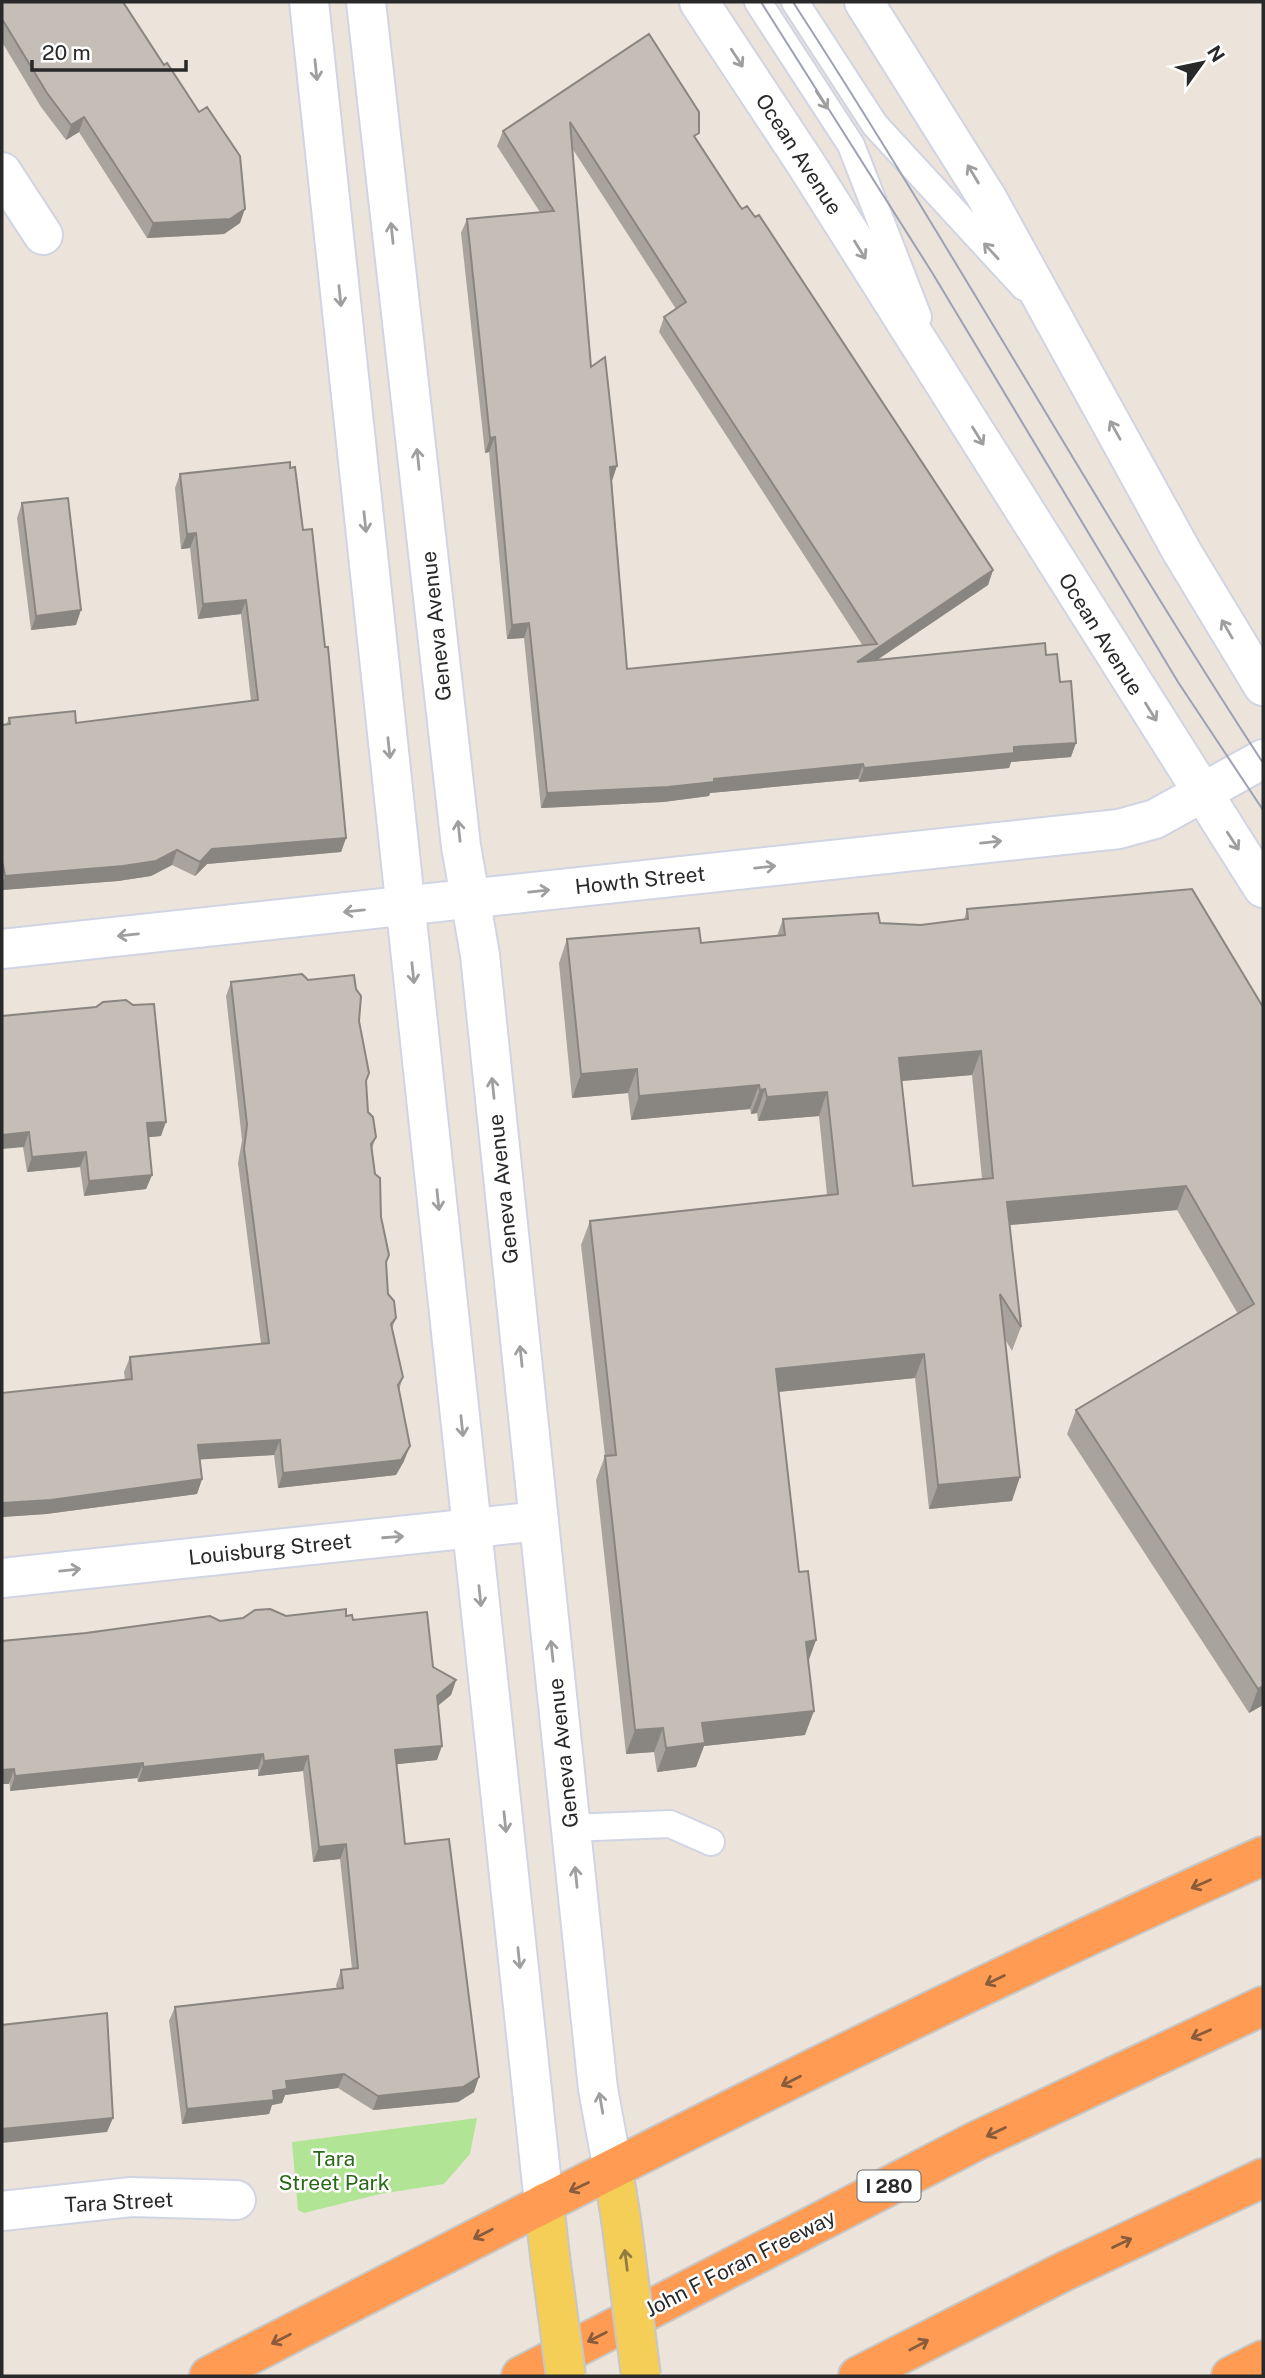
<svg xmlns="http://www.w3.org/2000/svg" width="1265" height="2378" viewBox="0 0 1265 2378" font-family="'Public Sans',sans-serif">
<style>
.green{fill:#b1e595}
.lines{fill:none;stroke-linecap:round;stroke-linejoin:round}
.service-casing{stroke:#d0d4e3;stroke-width:30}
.minor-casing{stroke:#d0d4e3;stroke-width:42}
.secondary-casing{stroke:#d0d4e3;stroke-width:42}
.primary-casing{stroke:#c7c7c7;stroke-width:42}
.motorway-casing{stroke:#c7c7c7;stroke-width:42}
.service{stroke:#fff;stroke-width:26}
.minor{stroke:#fff;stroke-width:38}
.secondary{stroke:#fff;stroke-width:38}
.primary{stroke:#f5ce57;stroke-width:38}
.motorway{stroke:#ff9b53;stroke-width:38}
.tram{stroke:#9da1b4;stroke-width:2}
.primary-bridge-casing{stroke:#c7c7c7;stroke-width:42;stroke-linecap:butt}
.primary-bridge{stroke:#f5ce57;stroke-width:38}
.wall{fill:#a9a39d;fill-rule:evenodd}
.shaded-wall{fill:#898580}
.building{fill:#c4beb7;stroke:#898580;stroke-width:2;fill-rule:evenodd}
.oneway{stroke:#9f9f9f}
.oneway2{stroke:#895c3c}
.oneway3{stroke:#8f7c40}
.labels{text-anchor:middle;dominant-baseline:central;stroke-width:5;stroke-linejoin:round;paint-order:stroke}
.shield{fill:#fff;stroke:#696969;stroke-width:2}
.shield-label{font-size:19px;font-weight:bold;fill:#292929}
.street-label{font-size:21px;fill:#292929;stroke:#fff}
.park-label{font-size:21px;fill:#296817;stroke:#fff}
</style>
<rect width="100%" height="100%" fill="#ece4da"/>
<path class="green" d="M477 2118 470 2154 444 2184 380 2194 304 2213 298 2210 292 2142Z"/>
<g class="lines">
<defs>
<path id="service" d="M758 2 851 145 918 317
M795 2 875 125 1024 287
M570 1828 670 1824 711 1842"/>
<path id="minor" d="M2 172 43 235
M2 949 1119 829 1155 819 1263 759
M2 1578 539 1521
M2 2211 131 2197 236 2200"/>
<path id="secondary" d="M309 2 544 2203
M366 2 461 846 480 955 598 2089 613 2170
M699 2 806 164 1263 888
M864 2 987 198 1182 552 1263 686"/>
<path id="primary" d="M613 2170 621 2219
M544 2203 550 2256"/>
<path id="motorway" d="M209 2376C557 2196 906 2016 1263 1856
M521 2376 976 2141 1263 2006
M858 2376 1063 2272 1263 2178
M1231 2376 1263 2360"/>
</defs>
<use href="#service" class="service-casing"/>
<use href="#minor" class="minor-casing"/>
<use href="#secondary" class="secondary-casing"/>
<use href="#primary" class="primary-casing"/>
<use href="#motorway" class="motorway-casing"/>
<use href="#service" class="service"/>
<use href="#minor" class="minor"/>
<use href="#secondary" class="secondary"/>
<use href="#primary" class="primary"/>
<use href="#motorway" class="motorway"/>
<path class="tram" d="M761 2 933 274 1178 682 1263 810
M793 2C955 252 1100 513 1263 763"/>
<defs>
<path id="primary-bridge" d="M621 2219 641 2376
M550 2256 566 2376"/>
</defs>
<use href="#primary-bridge" class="primary-bridge-casing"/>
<use href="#primary-bridge" class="primary-bridge"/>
</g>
<path class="wall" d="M2 2 240 223 224 234 147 238 79 132 66 140 41 107 2 42Z
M649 34 697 140 739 205 993 570 988 585 876 660 1046 655 1060 682 1071 757 1011 762 1009 768 859 782 858 779 710 793 709 796 663 802 541 808 524 638 507 639 489 452 485 453 461 233 467 219 540 212 497 146 503 131ZM572 148 676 309 664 317 659 332 863 646 627 669 612 481 591 367Z
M290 462 346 838 341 852 207 864 195 876 172 865 151 876 118 881 2 890V725H6L9 718 76 723 251 701 241 614 198 619 190 548 181 549 175 488 180 474Z
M22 503 76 625 31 630 17 518Z
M967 909 1263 1007V1705L1249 1713 1067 1434 1076 1410 1238 1314 1177 1210 1010 1225 1021 1327 1012 1351 1005 1339 1012 1501 929 1509 915 1378 779 1392 799 1572 816 1640 809 1660 805 1735 704 1746 696 1767 657 1772 654 1752 626 1754 596 1480 605 1456 581 1245 590 1221 827 1195 819 1116 758 1121 757 1113 751 1114 750 1109 631 1120 628 1093 572 1098 559 963 567 939 701 943 777 936 783 919 921 925 964 920ZM972 1075 982 1179 913 1186 901 1081Z
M308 980 359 1021 366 1081 368 1112 376 1137 372 1149 381 1217 388 1294 396 1318 392 1329 403 1377 399 1390 404 1461 396 1475 278 1488 274 1455 200 1459 202 1479 197 1494 46 1514 2 1517V1390V1393L125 1380 124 1372 130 1357 261 1344 238 1163 242 1140 226 996 231 982Z
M2 1016 161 1136 148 1137 152 1175 146 1189 84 1196 80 1167 27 1172Z
M286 1616H346L456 1680 451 1695 438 1706 437 1760 396 1764 405 1844 474 2092 458 2102 373 2110 338 2088 285 2095 282 2103 272 2105 269 2114 182 2124 169 2021 175 2007 337 1989 336 1985 341 1970 352 1969 340 1859 313 1862 303 1771 258 1776V1769L138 1782 137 1778 10 1791 2 1641 220 1621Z"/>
<path class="shaded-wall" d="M84 117 79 132 66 140 71 125Z
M245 209 240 223 224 234 147 238 153 223Z
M495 437 489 452 485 453 490 438Z
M617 466 612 481 605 482 610 467Z
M196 533 190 548 181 549 187 534Z
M993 570 988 585 852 677 857 662Z
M246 600 241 614 198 619 203 604Z
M81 610 76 625 31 630 36 616Z
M529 623 524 638 507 639 512 625Z
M1076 743 1071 757 1011 762 1009 768 859 782 864 768 1014 747Z
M863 764 858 779 710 793 709 796 663 802 541 808 547 793 714 779Z
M346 838 341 852 207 864 195 876 200 862 212 849Z
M177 850 172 865 151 876 118 881 2 890V885L5 876Z
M981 1051 972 1075 890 1082 899 1058Z
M637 1069 628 1093 572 1098 581 1074Z
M759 1085 750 1109 631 1120 639 1096Z
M765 1089 757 1113 751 1114 760 1090Z
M827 1092 819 1116 758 1121 767 1097Z
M166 1122 161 1136 142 1138 147 1123Z
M29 1132 24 1147 2 1149V1135Z
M86 1152 80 1167 27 1172 32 1157Z
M152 1175 146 1189 84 1196 89 1181Z
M1186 1186 1177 1210 998 1226 1007 1202Z
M924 1354 915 1378 767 1393 776 1369Z
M280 1440 274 1455 193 1460 198 1445Z
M410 1446 404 1461 396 1475 278 1488 283 1473Z
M1020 1477 1012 1501 929 1509 938 1485Z
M202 1479 197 1494 46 1514 2 1517V1503Z
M816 1640 807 1664 806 1642Z
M456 1680 451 1695 431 1711 437 1696Z
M1263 1686V1705L1249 1713 1258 1689Z
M814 1711 805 1735 704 1746 696 1767 657 1772 666 1748 702 1723Z
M663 1728 654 1752 626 1754 635 1730Z
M442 1746 437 1760 390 1765 395 1750Z
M263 1754 258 1769 138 1782 143 1767Z
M308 1756 303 1771 258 1776 264 1761Z
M143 1763 137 1778 10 1791 15 1776Z
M14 1769 9 1784H2V1770Z
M346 1844 340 1859 313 1862 319 1847Z
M344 2074 338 2088 285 2095 282 2103 272 2105 269 2114 182 2124 187 2109 273 2091 286 2081Z
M479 2077 474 2092 458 2102 373 2110 378 2096Z
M113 2118 107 2132 2 2143V2129Z"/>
<path class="building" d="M2 2H123L164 65 167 63 199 112 207 107 240 156 245 209 230 219 153 223 84 117 71 125 47 93 2 19Z
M649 34 699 112V133L694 136 739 205 742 209 747 206 755 217 759 215 993 570 857 662 1045 643 1046 655 1057 654 1060 682 1071 681 1076 743 1014 747V753L864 768 863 764 714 779V782L668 787 547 793 529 623 512 625 495 437 490 438 467 219 554 211 503 131ZM570 122 686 302 664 317 877 644 627 669 610 467 617 466 605 357 591 367Z
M290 462V468L295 467 303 530 312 529 325 647H328L346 838 212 849 200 862 177 850 156 861 123 866 5 876 3 865 2 866V725L10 724 9 718 75 711 76 723 258 700 246 600 203 604 196 533 187 534 180 474Z
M68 498 81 610 36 616 22 503Z
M1192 889 1263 1007V1686L1258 1689 1076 1410 1254 1304 1186 1186 1007 1202 1021 1327 1000 1294 1020 1477 938 1485 924 1354 776 1369 799 1572 808 1571 816 1640 806 1642 814 1711 702 1723 705 1743 666 1748 663 1728 635 1730 605 1456 616 1455 590 1221 838 1194 827 1092 767 1097 765 1089 760 1090 759 1085 639 1096 637 1069 581 1074 567 939 699 928 701 943 785 935 783 919 878 913 880 923 921 925 968 919 967 909ZM981 1051 993 1178 913 1186 899 1058Z
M302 974 308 980 354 975 356 989 361 996 359 1021 369 1073 366 1081 368 1112 373 1117 376 1137 371 1144 375 1174 380 1178 381 1217 389 1255 386 1262 388 1294 394 1301 396 1318 391 1324 403 1377 398 1385 410 1446 401 1460 283 1473 280 1440 198 1445 202 1479 51 1500 2 1503V1390V1393L132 1379 130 1357 269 1343 244 1149 247 1125 231 982Z
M126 1000 133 1005 154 1004 166 1122 147 1123 152 1175 89 1181 86 1152 32 1157 29 1132 2 1135V1016L96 1007 103 1002Z
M270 1609 286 1616 346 1609V1616L352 1615 353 1620 427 1612 433 1667 456 1680 437 1696 442 1746 395 1750 405 1844 449 1839 479 2077 463 2087 378 2096 344 2074 286 2081 287 2089 273 2091 274 2100 187 2109 175 2007 343 1988 341 1970 358 1968 346 1844 319 1847 308 1756 264 1761 263 1754 143 1767V1763L15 1776 14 1769 2 1770V1641L86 1633 210 1616 220 1621 243 1618 255 1610Z
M107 2013 113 2118 2 2129V2025Z"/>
<defs><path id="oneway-shaft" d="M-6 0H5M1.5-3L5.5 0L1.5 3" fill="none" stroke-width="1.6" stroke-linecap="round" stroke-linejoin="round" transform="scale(1.75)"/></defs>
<g class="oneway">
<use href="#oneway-shaft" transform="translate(737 58) rotate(57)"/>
<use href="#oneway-shaft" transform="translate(316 70) rotate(84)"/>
<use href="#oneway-shaft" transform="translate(822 100) rotate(57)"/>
<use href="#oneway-shaft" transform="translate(973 174) rotate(-121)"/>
<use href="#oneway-shaft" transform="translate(392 233) rotate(-96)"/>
<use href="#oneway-shaft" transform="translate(860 250) rotate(58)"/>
<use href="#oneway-shaft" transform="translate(991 251) rotate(-133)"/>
<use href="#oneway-shaft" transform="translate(340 296) rotate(84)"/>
<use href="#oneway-shaft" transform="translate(1115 430) rotate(-119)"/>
<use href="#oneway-shaft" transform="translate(978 436) rotate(58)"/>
<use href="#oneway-shaft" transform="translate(418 459) rotate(-96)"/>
<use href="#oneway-shaft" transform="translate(365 522) rotate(84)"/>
<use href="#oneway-shaft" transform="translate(1227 629) rotate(-120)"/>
<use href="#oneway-shaft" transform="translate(1151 712) rotate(58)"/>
<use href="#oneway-shaft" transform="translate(389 748) rotate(84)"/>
<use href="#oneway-shaft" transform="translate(459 831) rotate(-96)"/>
<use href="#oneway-shaft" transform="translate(1233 841) rotate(57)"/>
<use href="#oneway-shaft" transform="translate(991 842) rotate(-6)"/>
<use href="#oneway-shaft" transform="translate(765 867) rotate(-6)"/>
<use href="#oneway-shaft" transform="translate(539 891) rotate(-6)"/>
<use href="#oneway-shaft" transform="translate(354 911) rotate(174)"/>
<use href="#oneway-shaft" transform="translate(128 935) rotate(174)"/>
<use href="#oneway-shaft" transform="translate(413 973) rotate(84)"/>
<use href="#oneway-shaft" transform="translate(493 1088) rotate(-96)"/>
<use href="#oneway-shaft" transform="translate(438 1200) rotate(84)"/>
<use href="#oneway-shaft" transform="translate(521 1356) rotate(-96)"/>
<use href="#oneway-shaft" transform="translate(462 1426) rotate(84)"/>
<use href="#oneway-shaft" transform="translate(393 1537) rotate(-4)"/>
<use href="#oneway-shaft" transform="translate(70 1570) rotate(-6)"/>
<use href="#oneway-shaft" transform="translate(480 1596) rotate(84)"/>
<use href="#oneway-shaft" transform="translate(552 1651) rotate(-96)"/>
<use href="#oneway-shaft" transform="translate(505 1822) rotate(84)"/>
<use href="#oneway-shaft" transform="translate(576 1877) rotate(-96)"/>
<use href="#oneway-shaft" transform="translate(519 1958) rotate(84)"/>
<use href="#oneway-shaft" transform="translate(601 2103) rotate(-100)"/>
</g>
<g class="oneway2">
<use href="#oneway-shaft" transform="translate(1201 1884) rotate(156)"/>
<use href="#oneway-shaft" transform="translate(995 1980) rotate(154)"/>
<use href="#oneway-shaft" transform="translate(1201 2034) rotate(156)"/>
<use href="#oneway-shaft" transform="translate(791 2081) rotate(153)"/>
<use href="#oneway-shaft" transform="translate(996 2132) rotate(154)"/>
<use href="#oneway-shaft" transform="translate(579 2187) rotate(155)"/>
<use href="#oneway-shaft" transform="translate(483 2234) rotate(153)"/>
<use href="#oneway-shaft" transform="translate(1122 2243) rotate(-26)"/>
<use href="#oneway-shaft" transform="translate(597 2337) rotate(153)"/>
<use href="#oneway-shaft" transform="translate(281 2339) rotate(153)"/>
<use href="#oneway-shaft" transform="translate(919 2345) rotate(-28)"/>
</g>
<use class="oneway3" href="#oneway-shaft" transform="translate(626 2260) rotate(-97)"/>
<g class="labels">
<rect class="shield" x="857.5" y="2170.5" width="63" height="31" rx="5"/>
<g class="shield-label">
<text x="889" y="2186">I 280</text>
</g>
<g class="street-label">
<text transform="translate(799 154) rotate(57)">Ocean Avenue</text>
<text transform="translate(436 626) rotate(-96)">Geneva Avenue</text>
<text transform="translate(1101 634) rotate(58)">Ocean Avenue</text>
<text transform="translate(640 880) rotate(-6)">Howth Street</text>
<text transform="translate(503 1189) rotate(-96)">Geneva Avenue</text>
<text transform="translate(270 1549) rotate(-6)">Louisburg Street</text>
<text transform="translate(563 1753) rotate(-96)">Geneva Avenue</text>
<text transform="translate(119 2202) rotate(-3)">Tara Street</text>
<text transform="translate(740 2263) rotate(-27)">John F Foran Freeway</text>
</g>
<g class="park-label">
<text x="334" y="2158">Tara<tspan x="334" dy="24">Street Park</tspan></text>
</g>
</g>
<rect width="1265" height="2378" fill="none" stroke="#292929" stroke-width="7"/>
<g transform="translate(1202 63) rotate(57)" stroke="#ffffff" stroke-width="5" paint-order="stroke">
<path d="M0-5L12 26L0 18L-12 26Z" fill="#292929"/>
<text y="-10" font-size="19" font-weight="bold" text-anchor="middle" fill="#292929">N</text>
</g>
<path d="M32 60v10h154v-10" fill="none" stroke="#292929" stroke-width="3.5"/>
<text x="42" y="60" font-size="21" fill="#292929" stroke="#ffffff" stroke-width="5" paint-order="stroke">20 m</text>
</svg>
